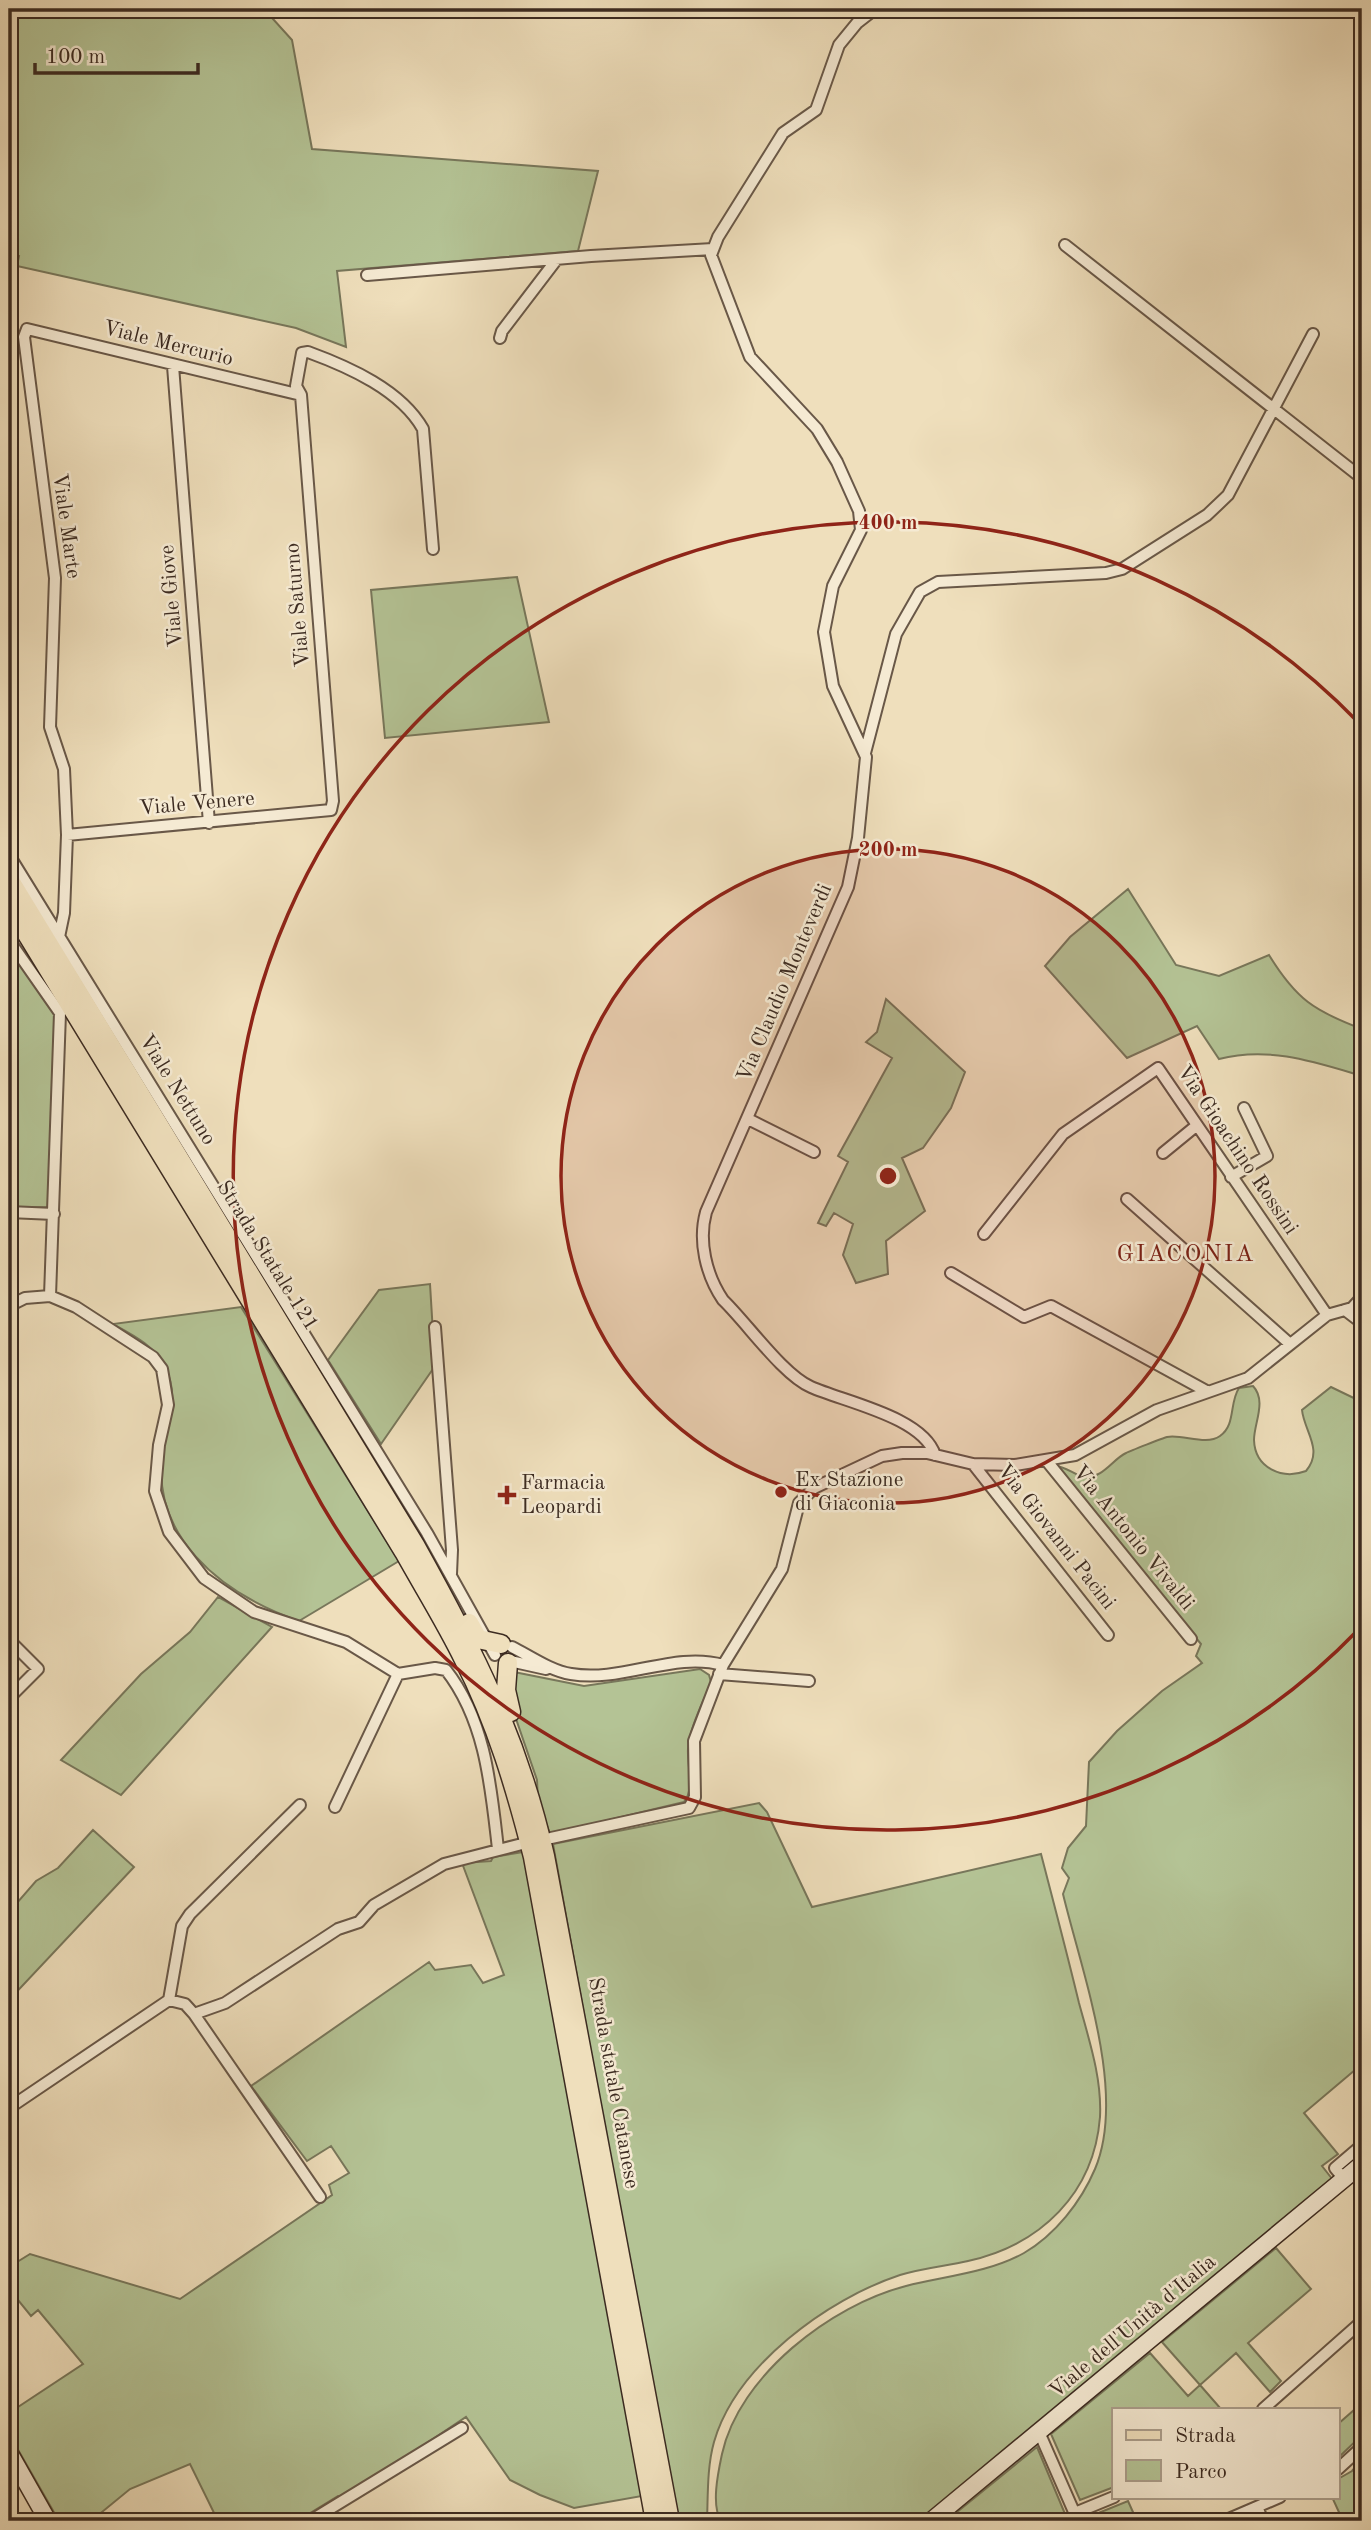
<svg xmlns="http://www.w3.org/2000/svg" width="1371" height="2530" viewBox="0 0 1371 2530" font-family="'Old Standard TT',serif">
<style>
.green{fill:#b4c395;stroke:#78775b;stroke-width:2}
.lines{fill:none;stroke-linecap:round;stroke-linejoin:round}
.street-casing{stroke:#695848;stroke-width:14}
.secondary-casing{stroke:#3c2b21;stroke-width:19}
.primary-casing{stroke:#3c2b21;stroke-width:21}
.street{stroke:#f5ead3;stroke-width:10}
.secondary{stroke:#f5ead3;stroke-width:16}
.primary{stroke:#efdfbc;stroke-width:18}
.ring{fill:none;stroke:#8f2418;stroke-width:3.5}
.poi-dot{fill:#8f2418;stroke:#f5ead3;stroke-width:2.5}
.labels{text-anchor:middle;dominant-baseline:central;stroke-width:5;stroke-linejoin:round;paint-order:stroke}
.street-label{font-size:21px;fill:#3c2b21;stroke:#f5ead3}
.poi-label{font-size:21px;fill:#3c2b21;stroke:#f5ead3;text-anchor:start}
.quarter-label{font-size:24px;letter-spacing:2px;fill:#7a1f14;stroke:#f5ead3}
.centre{fill:#8f2418;stroke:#f5ead3;stroke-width:3.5}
.ring-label{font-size:21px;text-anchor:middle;font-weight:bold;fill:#8f2418;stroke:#f5ead3;stroke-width:5;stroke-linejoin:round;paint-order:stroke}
</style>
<rect width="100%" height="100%" fill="#efdfbc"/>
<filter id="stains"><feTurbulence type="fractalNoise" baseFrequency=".00286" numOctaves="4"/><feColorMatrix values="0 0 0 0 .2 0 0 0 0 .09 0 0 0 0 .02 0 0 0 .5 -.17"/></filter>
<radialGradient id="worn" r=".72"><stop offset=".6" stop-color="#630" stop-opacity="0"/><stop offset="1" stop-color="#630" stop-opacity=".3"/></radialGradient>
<path class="green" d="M9 9H264L292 40 312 149 598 171 578 251 337 271 346 347 296 328 17 266 19 256 9 253Z
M517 577 549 722 385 738 371 590Z
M1128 889 1176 965 1219 976 1269 955C1296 999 1314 1011 1362 1029V1076C1315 1062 1269 1046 1219 1059L1197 1026 1127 1058 1045 966 1070 937Z
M9 947 55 1013 50 1207 9 1208Z
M886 999 965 1072 951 1108 923 1148 902 1158 925 1211 886 1241 888 1274 856 1283 843 1255 853 1224 834 1213 826 1226 818 1223 848 1162 838 1156 892 1058 866 1042 877 1032Z
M430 1284 435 1366 381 1444 328 1360 379 1290Z
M241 1307 399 1561 299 1621C222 1594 146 1535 164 1445 169 1417 179 1394 165 1367 155 1346 133 1335 113 1324Z
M1253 1386C1267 1401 1254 1423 1254 1440 1255 1468 1282 1480 1306 1471 1324 1450 1304 1431 1302 1410L1331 1387 1362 1402V2064L1304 2113 1338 2154 1322 2166 1333 2180 922 2521H721C711 2505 718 2473 722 2454 739 2376 831 2305 906 2286 945 2276 988 2273 1024 2253 1055 2235 1081 2202 1095 2169 1127 2093 1082 1973 1063 1894L1069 1878 1062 1868 1068 1848 1086 1826 1089 1762 1117 1731 1162 1691 1202 1663 1196 1656 1201 1644 1055 1466C1066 1466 1075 1476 1085 1477 1102 1479 1113 1459 1126 1453 1130 1451 1163 1438 1167 1437 1183 1434 1206 1446 1220 1436 1236 1425 1229 1403 1239 1388Z
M218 1597 272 1627 121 1795 61 1760 141 1674 190 1632Z
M700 1669 709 1675 711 1682C703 1703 690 1726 688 1749 687 1765 695 1789 684 1802L550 1834 538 1801 537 1780 513 1710 514 1672 584 1686Z
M759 1803 767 1812 812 1907 1041 1854C1054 1904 1067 1953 1079 2003 1089 2040 1102 2078 1100 2117 1094 2194 1040 2245 968 2261 946 2266 922 2268 900 2275 827 2299 736 2366 714 2442 707 2467 708 2495 707 2521H676L553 1844Z
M93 1830 134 1867 9 2000V1912L36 1881 58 1868Z
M523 1852 642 2496 574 2508 540 2495 510 2480 466 2417 345 2498 338 2496 297 2521H218L190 2464 130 2489 91 2521H59L9 2434V2413L83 2364 38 2310 31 2316 9 2289V2267L30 2254 180 2299 332 2195 329 2185 349 2173 331 2146 307 2161 251 2086 429 1962 435 1970 471 1965 483 1983 504 1975 462 1863 491 1861 493 1857Z
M1276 2248 1311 2289 1248 2343 1281 2381 1270 2392 1236 2353 1200 2385 1221 2409H1114V2487L1080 2500 1051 2434 1150 2353 1188 2396 1200 2385 1162 2342Z
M1362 2403V2435L1338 2458V2424Z
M1037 2447 1068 2521H946Z
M1362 2459V2483L1358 2485 1362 2495V2521H1343L1332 2497H1338V2479L1352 2471Z
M1128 2501 1137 2521H1088L1086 2518Z"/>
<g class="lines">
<defs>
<path id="street" d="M875 9 857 23 839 45 816 110 783 133 718 237 711 255 750 357 817 429 837 462 859 511 861 530 833 586 824 632 833 686 866 757 858 838 848 887 706 1212C698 1241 706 1275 723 1300 747 1323 783 1375 811 1387 845 1402 923 1417 935 1455
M1065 245 1358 475
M367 275 591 256 713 249
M500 338 502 331 557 259
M173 366 209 823
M865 753 896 634 920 592 938 582 1106 573 1122 569 1207 515 1228 495 1313 334
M67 835 331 810 333 801 301 395 296 386 302 353 308 352C349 367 401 390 423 429L433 549
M9 855 427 1533 495 1655
M59 937 64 913 67 835 64 769 50 727 55 578 24 337 27 329 301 395
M9 940 60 1013 50 1296
M748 1119 814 1152
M1163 1153 1196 1126
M1231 1177 1267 1156 1244 1108
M1127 1199 1290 1344
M9 1212 54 1214
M984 1234 1063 1134 1158 1068 1327 1315
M951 1273 1024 1317 1051 1306 1208 1392
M9 1306 25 1298 50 1296 76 1307 153 1357 162 1369 168 1405 159 1445 155 1491 169 1532 204 1578 254 1612 346 1642 398 1674 435 1668 446 1670C486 1721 491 1788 498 1849
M1345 1310 1362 1323
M435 1327 452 1550 451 1574
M1046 1460 1191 1639
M973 1464 1108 1635
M9 1640 38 1669 9 1698
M512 1647C530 1656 551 1671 571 1674 622 1683 674 1651 723 1665L782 1569 799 1503 814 1488 882 1456 902 1453H927L973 1464 1015 1465 1075 1455 1157 1410 1248 1378 1327 1315 1352 1308 1362 1297
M510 1661 546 1669
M719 1674 809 1681
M335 1807 398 1674
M551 1838 689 1808 695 1797 694 1741 723 1665
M169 2000 185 2004 194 2014 320 2197
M194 2014 225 2003 338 1929 359 1922 374 1905 444 1864 522 1844
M9 2108 169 2000 182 1926 190 1914 300 1805
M1344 2179 1335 2168 1362 2145
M1263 2409 1359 2324 1362 2328
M1039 2432 1078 2521
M1338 2469 1362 2447
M1257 2507 1263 2521
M1075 2513 1114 2497
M310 2521 462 2428
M1224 2521 1280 2497"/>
<path id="secondary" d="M9 2452 48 2521
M931 2521 1362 2164"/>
<path id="primary" d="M9 879 415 1545C474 1651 518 1737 545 1856L670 2521
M9 905 404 1552C424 1588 446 1623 464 1660 496 1722 516 1790 533 1857L655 2521
M469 1623 478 1639 501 1644
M508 1663 506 1690 511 1712"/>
</defs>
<use href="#street" class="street-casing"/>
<use href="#secondary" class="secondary-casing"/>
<use href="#primary" class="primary-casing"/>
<use href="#street" class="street"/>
<use href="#secondary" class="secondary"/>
<use href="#primary" class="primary"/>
</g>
<circle cx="888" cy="1176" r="327" fill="#8f2418" fill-opacity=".12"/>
<g class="ring">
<circle cx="888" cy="1176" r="327"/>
<path d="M1358 1630A654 654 0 1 1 1358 722"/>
</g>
<g class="poi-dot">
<circle cx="781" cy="1492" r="7"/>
<path d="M503.5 1484.5h7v7h7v7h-7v7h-7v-7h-7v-7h7z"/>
</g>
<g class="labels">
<g class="street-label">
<text transform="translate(168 344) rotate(14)">Viale Mercurio</text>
<text transform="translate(66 526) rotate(82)">Viale Marte</text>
<text transform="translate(172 596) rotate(-95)">Viale Giove</text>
<text transform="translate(298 605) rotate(-95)">Viale Saturno</text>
<text transform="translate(197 804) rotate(-5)">Viale Venere</text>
<text transform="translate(785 983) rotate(-67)">Via Claudio Monteverdi</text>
<text transform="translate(177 1090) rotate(58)">Viale Nettuno</text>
<text transform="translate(1237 1150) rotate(56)">Via Gioachino Rossini</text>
<text transform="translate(267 1256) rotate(58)">Strada Statale 121</text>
<text transform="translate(1056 1537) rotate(52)">Via Giovanni Pacini</text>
<text transform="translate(1133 1538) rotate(51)">Via Antonio Vivaldi</text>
<text transform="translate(613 2083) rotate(80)">Strada statale Catanese</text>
<text transform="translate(1133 2327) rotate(-40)">Viale dell'Unità d'Italia</text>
</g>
<g class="poi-label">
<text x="795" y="1480">Ex Stazione<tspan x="795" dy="24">di Giaconia</tspan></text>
<text x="521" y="1483">Farmacia<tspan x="521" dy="24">Leopardi</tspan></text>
</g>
<g class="quarter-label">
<text x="1186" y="1255">GIACONIA</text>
</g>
</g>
<circle cx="888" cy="1176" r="10" class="centre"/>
<g class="ring-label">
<text x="888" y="529">400 m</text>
<text x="888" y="856">200 m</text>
</g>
<rect width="1371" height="2530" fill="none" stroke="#efdfbc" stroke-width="35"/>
<rect x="10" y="10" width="1350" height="2509" fill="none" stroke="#3c2b21" stroke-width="3.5"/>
<rect x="18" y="18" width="1336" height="2495" fill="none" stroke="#3c2b21" stroke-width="2"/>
<rect x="1112" y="2408" width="228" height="91" fill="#f5ead3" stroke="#ab9e8c" stroke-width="2"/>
<rect x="1126" y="2430" width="35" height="10" fill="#efdfbc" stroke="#ab9e8c" stroke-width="2"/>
<text x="1175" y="2442" font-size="21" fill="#3c2b21">Strada</text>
<rect x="1126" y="2460" width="35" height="21" fill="#b4c395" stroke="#ab9e8c" stroke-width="2"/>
<text x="1175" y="2478" font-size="21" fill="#3c2b21">Parco</text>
<path d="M35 63v10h163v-10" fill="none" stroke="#3c2b21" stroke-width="3.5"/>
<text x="46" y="63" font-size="21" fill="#3c2b21" stroke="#f5ead3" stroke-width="5" paint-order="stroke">100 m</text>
<rect width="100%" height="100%" filter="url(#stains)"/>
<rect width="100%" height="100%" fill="url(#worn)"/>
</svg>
